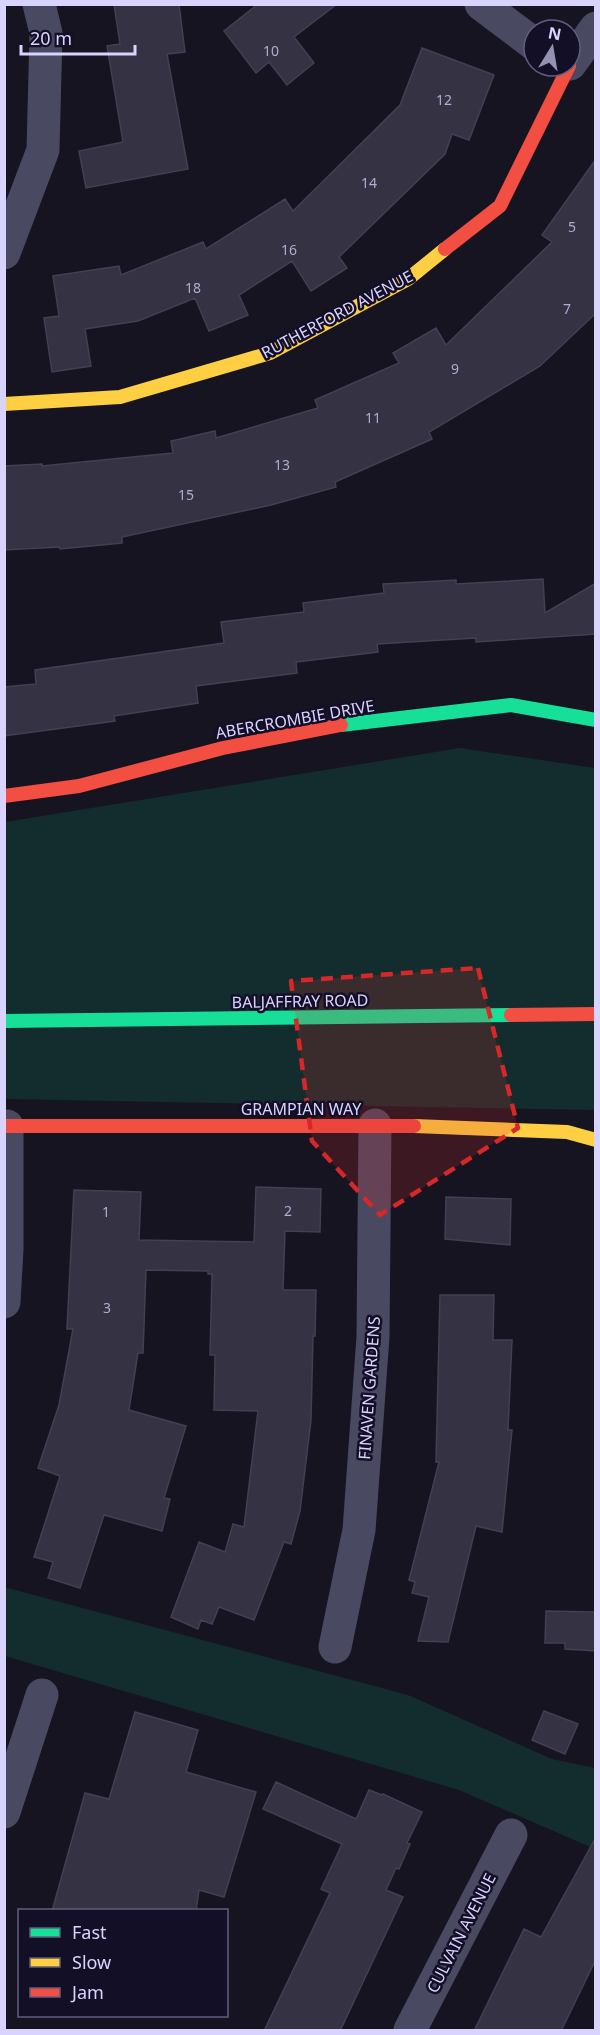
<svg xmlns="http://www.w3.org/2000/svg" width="600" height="2035" viewBox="0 0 600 2035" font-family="'Noto Sans',sans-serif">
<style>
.green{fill:#132c2d}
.building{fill:#343243;stroke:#433f54;stroke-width:1.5}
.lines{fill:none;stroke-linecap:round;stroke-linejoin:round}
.street{stroke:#4a4962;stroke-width:33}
.fast{stroke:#16e098;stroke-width:14}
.slow{stroke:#ffcf43;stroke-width:14}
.jam{stroke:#f24e42;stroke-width:14}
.marked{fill:#d62828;fill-opacity:0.2;stroke:#d62828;stroke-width:4.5;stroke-dasharray:12 8;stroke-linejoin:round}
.labels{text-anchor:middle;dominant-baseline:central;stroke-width:5;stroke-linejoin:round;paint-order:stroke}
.number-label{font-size:14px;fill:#b0acd0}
.street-label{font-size:16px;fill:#d9d4ff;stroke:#130f26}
</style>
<rect width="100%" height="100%" fill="#161421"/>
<path class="green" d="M460 748 595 768V1110L5 1099V822Z
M4 1587 408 1695 552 1759 595 1768V1849L459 1790 5 1656Z"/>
<path class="building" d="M114 4H179L185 52 167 54 188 169 86 188 79 151 123 142 107 46 120 44Z
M258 4H337L294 37 314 63 287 85 269 62 256 73 224 31Z
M422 48 494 75 469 140 452 134 445 154 339 257 347 268 311 291 292 261 239 295 248 315 209 331 195 298 138 321 85 329 91 366 52 372 44 318 59 316 53 276 119 266 121 275 203 242 206 249 285 199 293 211 400 105Z
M596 159V313L540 366 429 432 432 439 335 482 336 487 271 505 122 537V543L60 549 59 547 4 550V466L42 464V466L173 453 171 441 215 431 216 438 318 408 315 400 399 363 393 353 436 328 446 345 552 242 542 235Z
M543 579 545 613 596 583V634L476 642V638L377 644 378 652 296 662 297 673 196 686 198 703 114 716 115 721 4 736V687L36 684 35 670 224 643 221 622 304 612 303 603 384 593 383 584 456 580V584Z
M256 1187 321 1189 320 1232 285 1231 283 1290H316L315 1336H313L311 1420 300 1511 291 1544 284 1542 254 1620 219 1607 212 1624 201 1620 198 1629 171 1617 199 1542 225 1552 233 1524 244 1527 258 1411 214 1410 215 1355H210L212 1274H208V1271L146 1270 143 1353H138L129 1410 186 1426 164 1498 170 1499 162 1531 104 1515 80 1588 48 1578 53 1562 34 1557 60 1476 38 1468 59 1405 73 1329H67L74 1190 141 1192 139 1240 254 1242Z
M446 1197 511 1199 510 1245 445 1239Z
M440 1295H494L493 1340H512L508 1430H512L502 1532 476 1526 448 1642 418 1641 429 1597 412 1593 415 1582 409 1580 439 1462H436Z
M546 1611 596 1612V1651L565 1649V1643H545Z
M544 1711 578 1724 565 1754 532 1740Z
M135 1712 198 1730 186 1772 256 1792 224 1897 199 1890 196 1911H52L85 1793 109 1799Z
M276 1782 356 1819 369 1790 382 1795 383 1794 422 1812 407 1843 410 1844 399 1869 396 1868 386 1890 403 1897 340 2031H264L330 1893 321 1889 342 1844 263 1809Z
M596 1837V1959L561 2031H474L524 1929 541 1937Z"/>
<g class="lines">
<path class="street" d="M481 4 534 44
M570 64 596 28
M4 253 43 150 46 33 39 4
M4 1302 7 1249V1126
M335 1647 359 1530 373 1337 375 1125
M4 1812 42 1695
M410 2030 511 1835"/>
<path class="fast" d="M341 725 511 705 596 720
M4 1021 511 1015"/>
<path class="slow" d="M4 404 120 397 270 353 408 279 445 249
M414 1126 567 1132 596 1140"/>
<path class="jam" d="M445 249 500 206 569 66
M4 796 79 786 223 748 341 725
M511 1015 596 1014
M4 1126H414"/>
</g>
<path class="marked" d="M478 968 518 1128 380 1215 312 1141 291 981Z"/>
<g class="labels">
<g class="number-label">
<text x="271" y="50">10</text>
<text x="444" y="99">12</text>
<text x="369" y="182">14</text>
<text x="572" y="226">5</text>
<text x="289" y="249">16</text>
<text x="193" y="287">18</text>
<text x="567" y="308">7</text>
<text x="455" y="368">9</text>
<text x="373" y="417">11</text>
<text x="282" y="464">13</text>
<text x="186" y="494">15</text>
<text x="288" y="1210">2</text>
<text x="106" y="1211">1</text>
<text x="107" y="1307">3</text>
</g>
<g class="street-label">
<text transform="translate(337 314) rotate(-28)">RUTHERFORD AVENUE</text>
<text transform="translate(295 719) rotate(-10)">ABERCROMBIE DRIVE</text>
<text transform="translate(300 1001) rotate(-1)">BALJAFFRAY ROAD</text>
<text x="301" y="1109">GRAMPIAN WAY</text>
<text transform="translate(369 1388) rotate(-86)">FINAVEN GARDENS</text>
<text transform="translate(461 1933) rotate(-63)">CULVAIN AVENUE</text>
</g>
</g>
<rect width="600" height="2035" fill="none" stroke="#d9d4ff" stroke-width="12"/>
<rect x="18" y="1909" width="210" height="108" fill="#130f26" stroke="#625e7d" stroke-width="1.5"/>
<rect x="30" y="1928" width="30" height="9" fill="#16e098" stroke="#625e7d" stroke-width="1.5"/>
<text x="72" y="1939" font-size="18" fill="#d9d4ff">Fast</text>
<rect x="30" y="1958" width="30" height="9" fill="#ffcf43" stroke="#625e7d" stroke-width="1.5"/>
<text x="72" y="1969" font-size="18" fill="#d9d4ff">Slow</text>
<rect x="30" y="1988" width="30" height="9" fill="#f24e42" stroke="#625e7d" stroke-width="1.5"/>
<text x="72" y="1999" font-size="18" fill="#d9d4ff">Jam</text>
<g transform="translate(552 48) rotate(11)"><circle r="28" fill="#130f26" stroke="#625e7d" stroke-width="1.5"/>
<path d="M0-4.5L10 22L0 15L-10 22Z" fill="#9591b1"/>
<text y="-9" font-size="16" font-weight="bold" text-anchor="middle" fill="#d9d4ff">N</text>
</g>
<path d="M21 45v9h114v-9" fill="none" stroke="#d9d4ff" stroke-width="3"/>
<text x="30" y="45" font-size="18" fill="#d9d4ff" stroke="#130f26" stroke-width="4.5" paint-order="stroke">20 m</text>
</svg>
